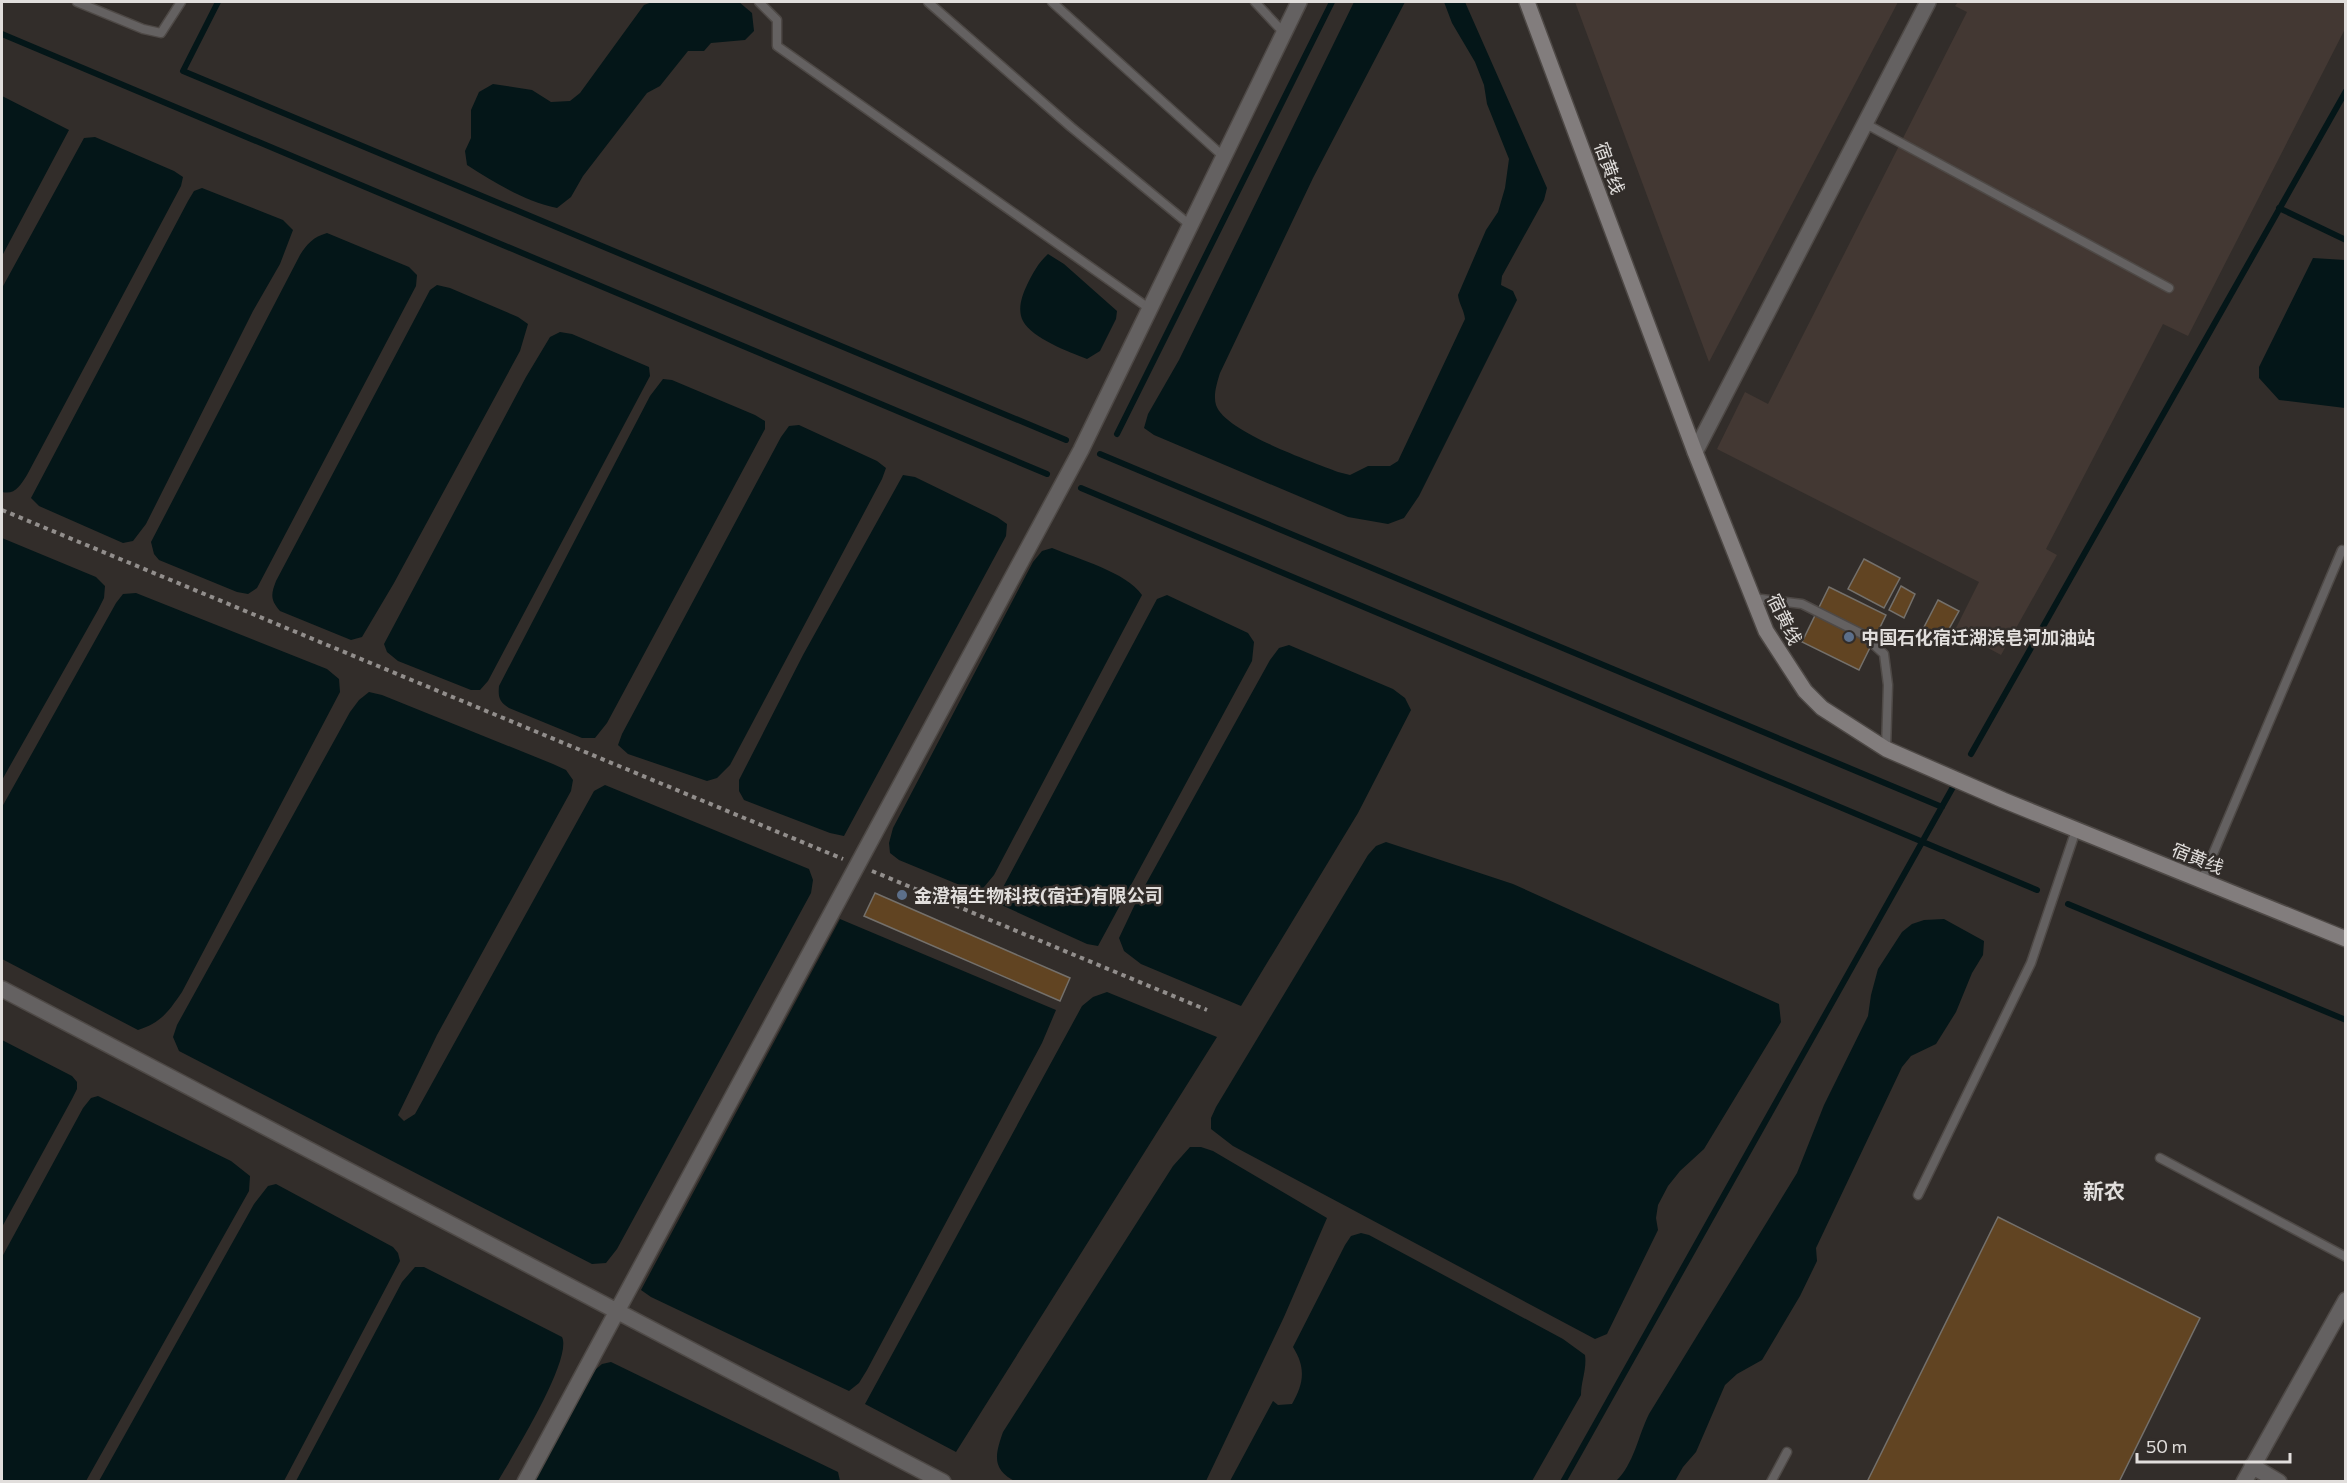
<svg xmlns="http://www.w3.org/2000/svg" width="2347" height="1483" viewBox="0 0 2347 1483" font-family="Commissioner,'Noto Sans SC',sans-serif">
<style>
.built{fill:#433833}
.water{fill:#041618}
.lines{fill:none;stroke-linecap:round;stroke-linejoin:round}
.stream{stroke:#041618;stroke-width:6}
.building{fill:#614422;stroke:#74706b;stroke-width:1.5}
.service-casing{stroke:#4e4946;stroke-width:11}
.minor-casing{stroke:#4e4946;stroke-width:18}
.secondary-casing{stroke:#4e4946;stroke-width:18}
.path{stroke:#928e8c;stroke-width:4;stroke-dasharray:4.5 4.5;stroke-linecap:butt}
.service{stroke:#646161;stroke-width:8}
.minor{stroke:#646161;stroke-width:15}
.secondary{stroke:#827d7d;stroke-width:15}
.service-dot{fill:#5c6f8a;stroke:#322d2a;stroke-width:2}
.labels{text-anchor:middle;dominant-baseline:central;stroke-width:5;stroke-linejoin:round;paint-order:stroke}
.street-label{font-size:18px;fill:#e1dedc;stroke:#322d2a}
.poi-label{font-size:18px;font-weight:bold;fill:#e1dedc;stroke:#322d2a;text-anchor:start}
.quarter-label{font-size:21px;font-weight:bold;fill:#e1dedc;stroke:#322d2a}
</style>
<rect width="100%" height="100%" fill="#322d2a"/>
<path class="built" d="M1575 2H1898L1709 362Z
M1958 2H2345V29L2188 336 2163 324 2046 549 2057 555 2001 655 1955 630 1979 582 1717 449 1745 392 1768 404 1967 12 1955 6Z"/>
<path class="water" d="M652 2H739L752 13 754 31 745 40 711 43 704 51H688L660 86 647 93 583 176 571 197 557 208C524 201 495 183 467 165L465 151 471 138V110L479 92 493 84 532 90 551 102 570 101 580 93 644 5Z
M1354 2H1405L1313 178 1220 373C1217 383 1213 395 1216 405 1225 432 1311 461 1338 472L1350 475 1368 466H1390L1398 461 1465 319C1464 310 1459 304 1458 295L1486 230 1498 212 1505 188 1509 159 1487 104 1484 85 1475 62 1452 23 1444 2H1465L1547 188 1544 200 1502 276 1501 285 1513 291 1517 300 1419 496 1404 518 1388 524 1348 517 1154 435 1144 428 1148 414 1179 360Z
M2 96 69 130 2 256Z
M95 137 174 171 183 177 181 186 27 475C20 486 15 495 2 492V288L84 138Z
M202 188 283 220 293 230 280 264 253 311 146 524 133 541 123 543 39 506 31 498 188 201 194 191Z
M327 233 409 267 417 275 416 286 257 588 248 594 237 592 159 560 154 554 151 542 300 255C307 244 313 237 327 233Z
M1048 254 1064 264 1117 311 1116 319 1100 351 1087 359C1069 352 1032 338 1023 321 1017 310 1022 295 1027 285 1033 273 1038 263 1048 254Z
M2313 258 2345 260V408L2279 400 2259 378V367Z
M437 285 450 288 518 317 528 324 520 351 394 583 362 637 351 640 280 611C270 600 271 594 276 581L430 290Z
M560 332 572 334 649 367 650 376 488 681 480 690H471L398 661 387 652 384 644 526 377 550 337Z
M663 379 672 380 755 415 765 421V429L607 723 595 738H582L509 708C499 702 498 697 499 686L650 396Z
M799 425 877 461 886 468 882 479 730 765 717 778 707 781 628 754 618 745 622 734 781 437 789 426Z
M903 475 915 477 997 517 1007 524 1006 536 844 836 830 833 744 800 739 791V780L803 655Z
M2 538 96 577 105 586 104 598 98 610 2 780Z
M1052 548C1078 559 1126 572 1142 595L994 875 979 893 899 860 890 853 889 843 893 828 1033 562 1042 551Z
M136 593 327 669 339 679 340 692 182 992C168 1012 162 1022 138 1030L2 959V807L116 603 123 594Z
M1167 595 1248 633 1254 642 1252 661 1098 946 1087 944 997 903 1000 893 1157 599Z
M1289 645 1393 689 1405 698 1411 710 1358 813 1241 1006 1141 964 1124 951 1119 938 1137 900 1270 660 1279 648Z
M369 692 382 695 553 764 566 770 573 780 571 791 437 1035 398 1115 404 1121 415 1114 594 791 605 785 809 869 813 880 811 893 617 1249 606 1263 592 1264 179 1051 173 1037 177 1025 350 712 359 700Z
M1386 842 1513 884 1779 1004 1781 1022 1704 1149 1680 1171 1668 1186 1658 1205 1656 1218 1658 1230 1607 1334 1595 1339 1233 1146 1211 1129V1118L1216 1107 1368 855 1376 846Z
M840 919 1056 1010 1042 1043 867 1370 859 1383 849 1391 651 1297 641 1290Z
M1944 919 1984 941 1983 955 1972 973 1956 1012 1936 1044 1911 1056 1902 1067 1816 1248 1817 1261 1800 1296 1762 1360 1737 1374 1725 1385 1696 1452 1683 1467 1675 1481H1616C1634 1464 1638 1436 1649 1414L1797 1173 1824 1105 1868 1016 1871 995 1878 969 1902 932 1912 924 1924 920Z
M1107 992 1217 1037 956 1452 865 1404 1082 1006 1093 997Z
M2 1040 72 1076 77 1082V1089L72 1099 2 1227Z
M98 1096 231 1161 250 1176 249 1191 86 1481H2V1257L83 1108 91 1098Z
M1190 1147H1201L1213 1151 1327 1218 1284 1317 1206 1481 1017 1482C991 1470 995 1455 1003 1432L1173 1166Z
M276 1184 393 1247 398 1253 400 1261 284 1481H99L254 1204 268 1186Z
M1361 1233 1369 1235 1563 1339 1585 1355C1587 1369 1581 1381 1581 1395L1532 1481H1230L1273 1401 1278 1405 1292 1404C1304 1383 1306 1368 1293 1347L1345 1245 1351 1236Z
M415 1267H424L562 1337C573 1359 512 1457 498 1481H296L402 1282Z
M611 1362 838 1472 840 1481H534L595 1370 602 1364Z"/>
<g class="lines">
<path class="stream" d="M218 2 183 71 1066 440
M2 34 1047 474
M2279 208 2346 240
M1117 434 1332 2
M1100 454 1942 807
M1081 488 2037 890
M1971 754 2346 91
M2068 904 2346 1020
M1563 1482 1953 787"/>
</g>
<path class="building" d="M1864 559 1900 578 1884 608 1848 589Z
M1901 586 1915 594 1904 618 1889 610Z
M1829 587 1886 615 1859 670 1802 642Z
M1938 600 1959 611 1941 643 1921 633Z
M875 893 1070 978 1060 1001 864 916Z
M1998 1217 2200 1318 2119 1482H1867Z"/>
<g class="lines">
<defs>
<path id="service" d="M77 2 143 29 161 33 181 2
M759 2 777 20V46L1150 309
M928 2 1071 127 1190 225
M1052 2 1224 157
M1255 2 1284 33
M1866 124 2169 288
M1753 598 1802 604 1862 634 1884 654 1888 685 1886 749
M2202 880 2342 550
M2160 1158 2346 1257
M1918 1195 2031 963 2076 830
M1771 1482 1787 1452"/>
<path id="minor" d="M1695 452 1928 2
M2 989 943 1482
M2252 1466 2279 1482
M525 1482 1081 450 1299 2
M2244 1482 2346 1300"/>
<path id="secondary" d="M1527 2 1695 452 1766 631 1805 691 1822 708 1886 749 2003 800 2346 939"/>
</defs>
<use href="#service" class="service-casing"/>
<use href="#minor" class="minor-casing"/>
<use href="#secondary" class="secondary-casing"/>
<path class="path" d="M2 510 843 859
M872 871 1207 1010"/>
<use href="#service" class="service"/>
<use href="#minor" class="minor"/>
<use href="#secondary" class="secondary"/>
</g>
<g class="service-dot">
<circle cx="1849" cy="637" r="6"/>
<circle cx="902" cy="895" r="6"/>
</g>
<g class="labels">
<g class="street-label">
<text transform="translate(1610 168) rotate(70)">宿黄线</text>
<text transform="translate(1785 619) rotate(64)">宿黄线</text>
<text transform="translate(2198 858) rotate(22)">宿黄线</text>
</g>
<g class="poi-label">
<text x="1861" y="637">中国石化宿迁湖滨皂河加油站</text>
<text x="914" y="895">金澄福生物科技(宿迁)有限公司</text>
</g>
<g class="quarter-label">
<text x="2104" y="1190">新农</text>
</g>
</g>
<rect width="2347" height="1483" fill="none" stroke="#e1dedc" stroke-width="6"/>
<path d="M2137 1453v9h153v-9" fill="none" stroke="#e1dedc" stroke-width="3"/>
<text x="2146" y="1453" font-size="18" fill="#e1dedc" stroke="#322d2a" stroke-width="4.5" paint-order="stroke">50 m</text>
</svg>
